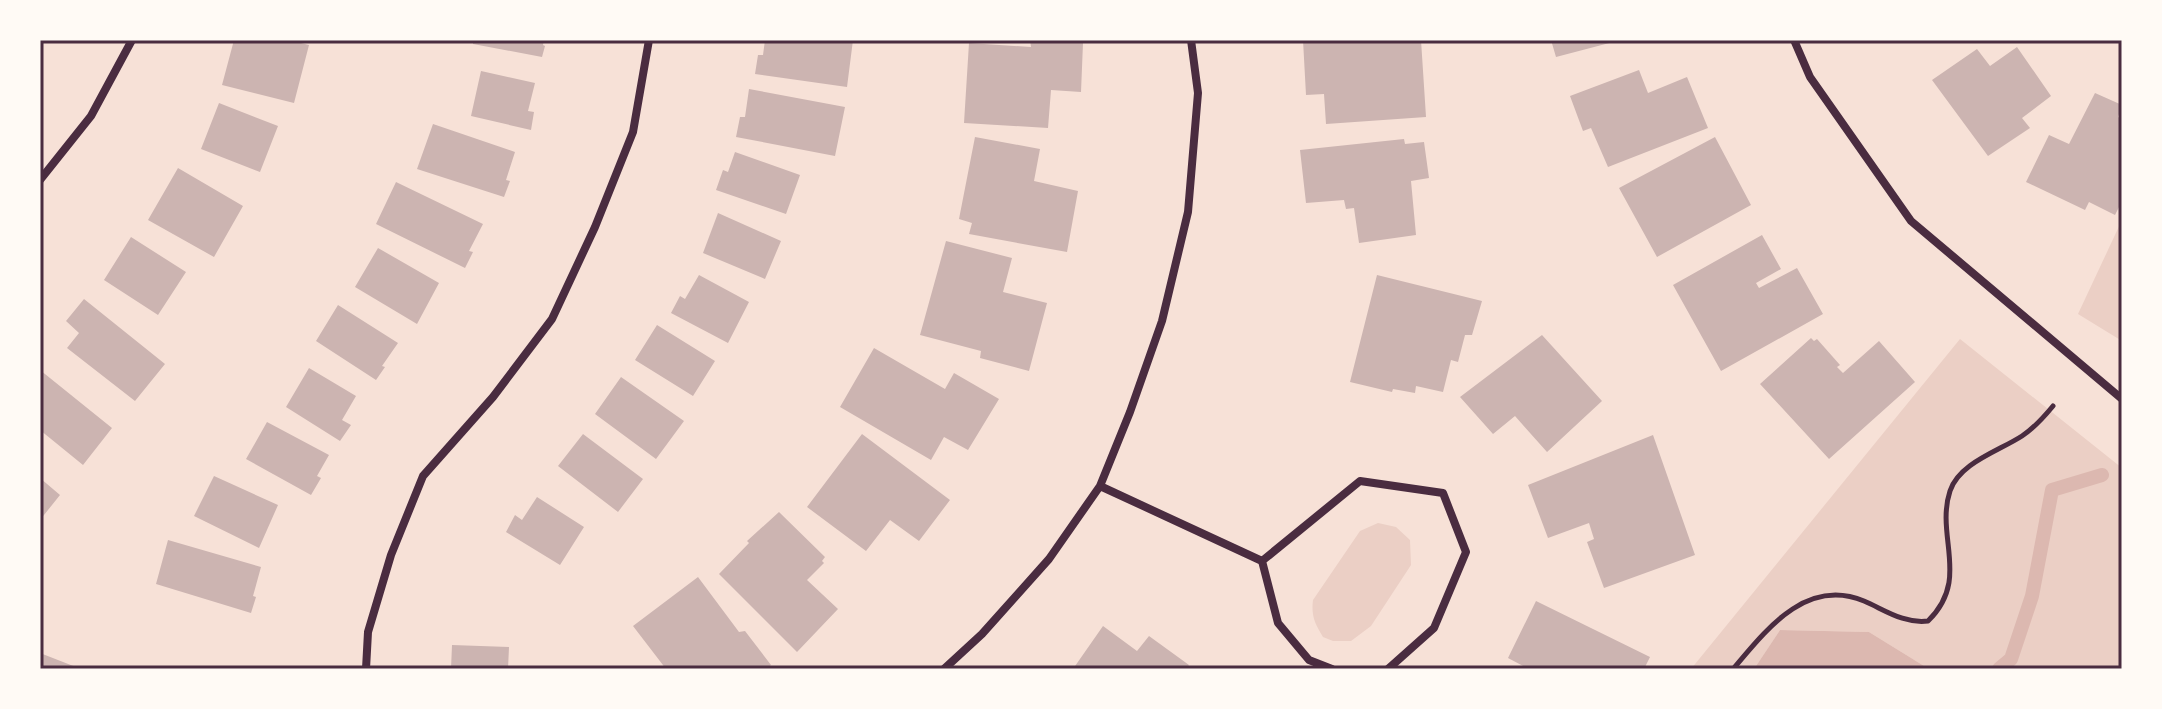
<svg xmlns="http://www.w3.org/2000/svg" width="2162" height="709" viewBox="0 0 2162 709" font-family="'Roboto Serif',serif">
<style>
.green{fill:#ebcfc5}
.water{fill:#dcb8b0}
.lines{fill:none;stroke-linecap:round;stroke-linejoin:round}
.stream{stroke:#dcb8b0;stroke-width:14}
.building{fill:#ccb4b1}
.path{stroke:#4a2c40;stroke-width:5}
.minor{stroke:#4a2c40;stroke-width:8}
.neatline{fill:none;stroke:#4a2c40;stroke-width:3}
</style>
<rect width="100%" height="100%" fill="#f7e1d7"/>
<path class="green" d="M2122 220V341L2078 314Z
M1960 339 2122 468V669H1929L1869 632 1780 630 1754 669H1691Z
M1378 523 1396 527 1410 540 1411 565 1371 626 1351 641H1333L1323 637C1315 624 1311 616 1313 600L1360 531Z"/>
<path class="water" d="M1780 630 1869 632 1929 669H1754Z"/>
<g class="lines">
<path class="stream" d="M1999 669 2011 659 2032 596 2052 490 2102 475"/>
</g>
<path class="building" d="M234 40H289L309 45 294 103 222 85Z
M473 40H544L543 45 545 46 542 57 473 44Z
M765 40H853L847 87 755 74 758 55H763Z
M1030 40 1083 43 1081 92 1051 90 1048 128 964 123 969 43 1031 47Z
M1303 40H1421L1426 117 1326 124 1324 94 1306 95Z
M1551 40H1617V41L1556 57Z
M2017 47 2051 96 2022 118 2030 128 1988 156 1932 80 1977 49 1990 66Z
M1639 70 1648 93 1687 77 1708 128 1608 167 1591 128 1583 131 1570 96Z
M481 71 535 83 528 111 534 112 531 130 471 116Z
M749 89 845 107 835 156 736 137 740 117H745Z
M2095 93 2122 105 2118 117 2122 119V201L2115 215 2089 202 2085 210 2026 182 2049 135 2069 144Z
M219 103 278 126 260 172 201 149Z
M433 124 515 152 506 180 510 181 504 197 417 169Z
M975 137 1040 149 1034 181 1078 191 1067 252 969 234 972 223 959 219Z
M1715 137 1751 205 1657 257 1619 188Z
M1404 139 1405 144 1424 142 1429 178 1411 181 1416 235 1359 243 1354 208 1346 209 1344 200 1306 203 1300 150Z
M735 152 800 175 786 214 716 190 723 170 728 172Z
M178 168 243 206 214 257 148 220Z
M396 182 483 224 469 251 473 252 465 268 376 224Z
M718 213 781 241 765 279 703 253Z
M1762 235 1781 269 1756 283 1759 288 1797 268 1823 314 1721 371 1673 285Z
M131 237 186 272 158 315 104 280Z
M946 241 1012 258 1003 292 1047 303 1029 371 980 358 981 351 920 335Z
M378 248 439 283 417 324 355 287Z
M699 275 749 302 728 343 671 313 680 296 685 299Z
M1377 275 1482 301 1472 335H1465L1458 362 1451 360 1443 392 1416 386 1415 393 1393 389 1392 392 1350 382Z
M84 299 165 364 135 401 67 348 79 333 66 321Z
M338 305 398 343 382 366 385 367 376 380 316 341Z
M657 325 715 361 693 396 635 360Z
M1542 335 1602 401 1547 452 1515 416 1493 434 1460 397Z
M1811 338 1814 341 1817 339 1840 365 1837 367 1843 373 1879 341 1915 382 1829 459 1760 384Z
M874 348 945 389 954 373 999 399 968 450 944 437 931 460 840 407Z
M309 368 356 396 342 420 351 425 340 441 286 407Z
M40 370 112 428 83 465 40 430Z
M621 377 684 421 656 459 595 414Z
M267 422 329 455 317 476 321 478 311 495 246 459Z
M583 434 643 479 618 512 558 466Z
M862 434 950 500 919 541 890 520 866 551 807 507Z
M1653 435 1695 555 1604 588 1587 542 1594 539 1589 523 1548 538 1528 485Z
M214 476 278 505 259 548 194 516Z
M40 478 60 495 40 520Z
M537 497 584 527 560 565 506 532 515 515 522 520Z
M779 512 825 557 822 561 824 563 807 580 838 609 797 652 719 574 749 543 747 541Z
M168 540 261 567 253 596 256 597 251 613 156 584Z
M698 577 739 632 745 631 771 665 766 669H666L633 626Z
M1536 601 1650 657 1644 669H1529L1508 658Z
M1103 626 1137 651 1149 636 1189 665 1186 669H1073Z
M452 645 509 647 508 669H451Z
M40 653 81 669H40Z"/>
<g class="lines">
<path class="path" d="M1733 669C1766 630 1806 577 1864 601 1885 610 1904 624 1928 621 1971 579 1935 537 1950 491 1959 463 1999 451 2022 436 2034 428 2044 417 2053 406
M2120 669 2122 666"/>
<path class="minor" d="M1794 40 1810 77 1911 221 2122 399
M40 180 91 116 132 40
M1100 486 1262 561
M1262 561 1360 481 1443 493 1466 552 1434 628 1388 669
M1262 561 1278 623 1309 660 1332 669
M366 669 368 632 391 555 423 476 493 397 552 319 595 227 633 132 649 40
M944 669 982 634 1049 559 1100 486 1130 412 1162 321 1188 212 1198 93 1191 40"/>
</g>
<rect width="2162" height="709" fill="none" stroke="#fffaf5" stroke-width="84"/>
<rect x="42" y="42" width="2078" height="625" class="neatline"/>
</svg>
